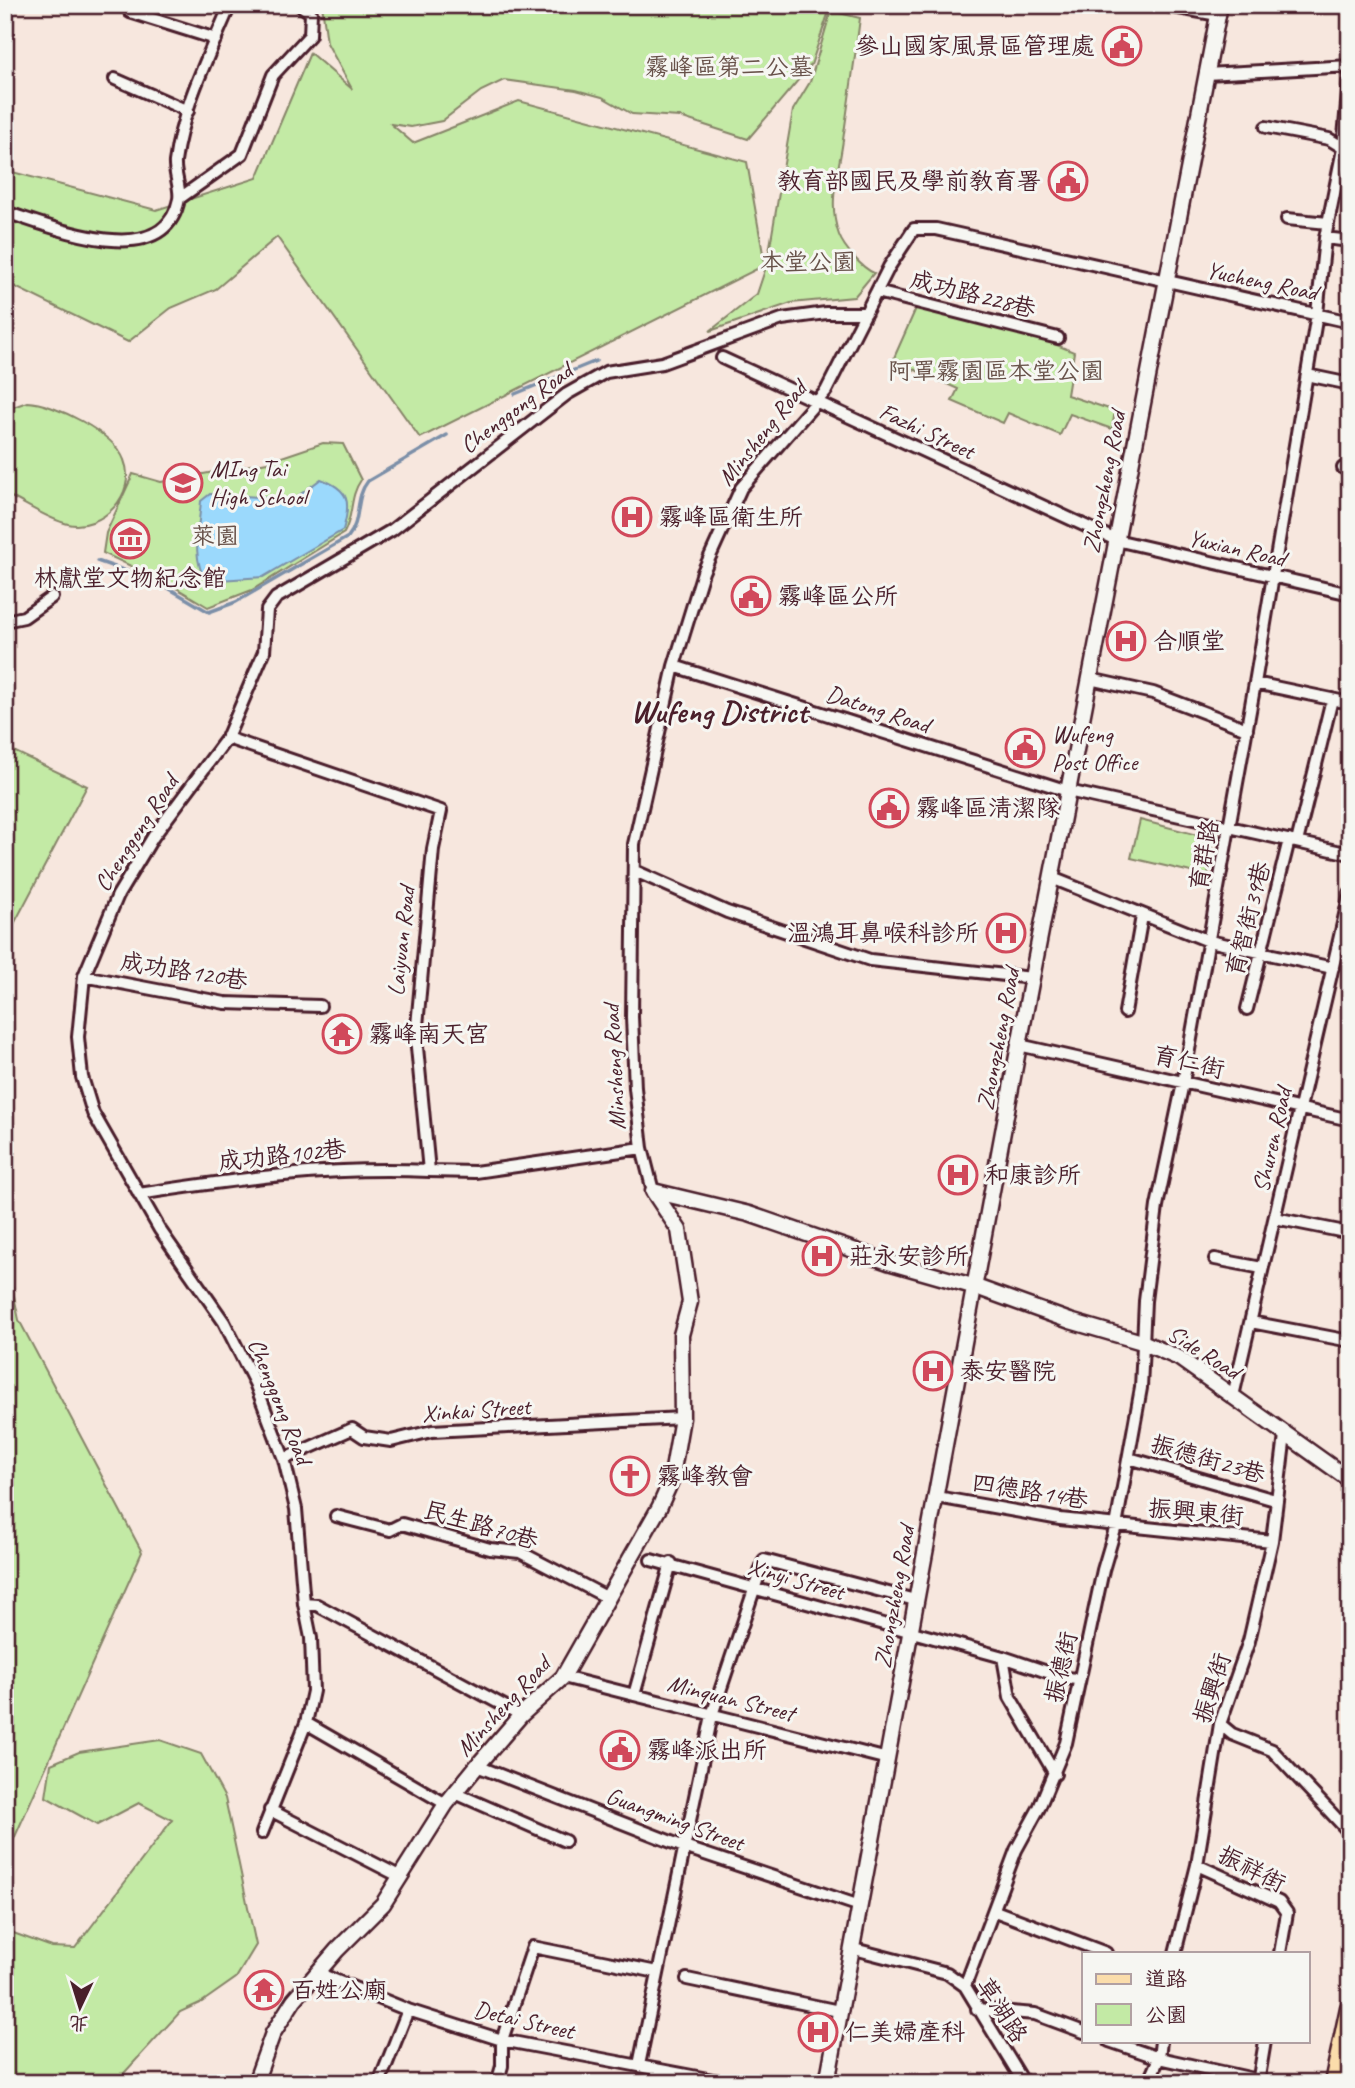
<svg xmlns="http://www.w3.org/2000/svg" width="1355" height="2088" viewBox="0 0 1355 2088" font-family="Caveat,'LXGW WenKai TC',sans-serif">
<style>
.green{fill:#c3eaa5;stroke:#868468;stroke-width:2}
.water{fill:#9bd9fc;stroke:#7b8fa8;stroke-width:2}
.lines{fill:none;stroke-linecap:round;stroke-linejoin:round}
.stream{stroke:#7b8fa8;stroke-width:3.5}
.minor-casing{stroke:#4a1f2b;stroke-width:16}
.tertiary-casing{stroke:#4a1f2b;stroke-width:19}
.primary-casing{stroke:#4a1f2b;stroke-width:23}
.minor{stroke:#f6f6f2;stroke-width:10}
.tertiary{stroke:#f6f6f2;stroke-width:14}
.primary{stroke:#fbddab;stroke-width:18}
.labels{text-anchor:middle;dominant-baseline:central;stroke-width:6;stroke-linejoin:round;paint-order:stroke}
.poi-label{font-size:24px;fill:#4a1f2b;stroke:#f6f6f2;text-anchor:start}
.park-label{font-size:24px;fill:#68524a;stroke:#f6f6f2}
.street-label{font-size:24px;fill:#4a1f2b;stroke:#f6f6f2}
.district-label{font-size:32px;font-weight:bold;fill:#4a1f2b;stroke:#f6f6f2}
</style>
<rect width="100%" height="100%" fill="#f7e7de"/>
<filter id="ink" filterUnits="userSpaceOnUse"><feTurbulence type="fractalNoise" baseFrequency=".0143" numOctaves="2"/><feDisplacementMap in="SourceGraphic" scale="14" xChannelSelector="R" yChannelSelector="G"/><feConvolveMatrix kernelMatrix="1 2 1 2 8 2 1 2 1" color-interpolation-filters="sRGB"/></filter>
<g filter="url(#ink)">
<path class="green" d="M322 5H831L811 65 748 139 680 117 632 114 602 97 576 90 504 80 481 91 442 121 411 127 391 124 413 143 519 101 747 162 765 265 420 438 277 237 216 289 171 308 128 342 5 282V170L156 210 257 178 310 53 352 89 327 43Z
M831 11 860 18C855 58 849 99 843 140 839 172 827 202 839 235 844 248 862 268 874 273L854 297 791 303 710 331 757 294 767 264 793 110 810 82Z
M917 306 1052 343 1074 352 1067 395 1115 411 1112 429 1070 414 1060 435 1008 413 1003 423 952 401 958 389 893 360Z
M27 402C54 403 114 433 124 460 138 494 102 531 68 524 47 519 25 503 5 494V410Z
M323 443 343 444 361 480C349 497 354 515 344 533L252 590 208 607 171 585 103 553 106 533 133 474 161 482 267 462Z
M5 747 87 786 5 941Z
M1140 820 1206 837 1212 847 1208 876 1131 858Z
M5 1252 19 1320 142 1552 5 1859Z
M160 1740 201 1754 225 1798 256 1945 236 1978 202 2002 180 2012 115 2083H5V1930L52 1947 75 1948 172 1820 139 1803 97 1825 46 1797 51 1764 79 1752Z"/>
<path class="water" d="M321 479C350 490 351 502 343 530L263 577 206 581C191 557 199 528 201 501L210 494 294 499Z"/>
<g class="lines">
<path class="stream" d="M515 394 596 361
M97 561 158 582 209 612 236 602 348 537C362 521 354 498 368 481L447 435"/>
<defs>
<path id="minor" d="M1162 5 1218 15
M130 12 216 39
M1206 74 1350 66
M115 79 188 111
M1266 127 1329 139 1350 152
M180 198 242 154 273 75 310 35 311 13 300 5
M5 212C51 226 164 275 179 199 181 188 174 174 175 162 182 108 209 55 230 5
M1287 219 1328 223
M1325 238 1350 241
M877 292 1058 338
M722 358 1116 540 1350 594
M1307 375 1350 384
M1343 468 1350 470
M5 621 24 617 52 597
M674 666 1068 791 1350 854
M1090 679 1153 693 1247 729
M1255 683 1350 703
M227 738 441 811 433 849 416 1037 429 1171 475 1172 642 1148
M1297 842 1332 699
M635 871 727 912 870 960 1032 978
M1052 878 1209 941 1333 968
M84 976 225 1003 320 1006
M1247 1009 1289 840
M1125 1012 1142 916
M1019 1045 1350 1120
M653 1191 642 1148 635 1088 632 1017 634 844 674 666 703 572 741 488 826 391 889 267 914 229H936L1350 322
M139 1194C236 1179 332 1166 429 1171
M1275 1218 1350 1233
M1215 1259 1262 1268
M1251 1322 1350 1341
M1233 1396 1350 893
M1129 1458 1275 1500
M284 1459 352 1429 364 1437 391 1441 432 1431 682 1418
M937 1497 1060 1519 1272 1541
M336 1516 390 1530 402 1524 490 1549 520 1552 608 1598
M651 1560 1003 1657 1065 1678 1078 1679
M304 1604 317 1605 521 1715
M1003 1657 1010 1697 1055 1774
M563 1677 888 1759
M634 1695 671 1563
M306 1723 446 1804
M1220 1724 1232 1734 1272 1750 1350 1833
M477 1766 684 1847 860 1906
M455 1793 565 1841
M270 1810 399 1876
M262 1833 306 1723 313 1691 311 1638 304 1604 296 1509 284 1459 255 1383 224 1322 160 1230 93 1113 82 1077 78 1037 84 976 118 895 153 837 227 738 264 652 267 610 276 598 392 530 567 394 606 372 662 363 782 319 826 313H866
M1197 1865 1279 1902 1287 1913 1280 1953
M995 1911 1106 1953
M854 1949 947 1973 965 1986 1024 2083
M1175 1953 1197 1865 1220 1724 1249 1641 1272 1541 1285 1435
M317 1973 408 2010 502 2040 729 2083
M687 1979 839 2011
M965 1986 1016 1850 1039 1808 1066 1743 1103 1570 1116 1526 1141 1388 1145 1301 1157 1206 1183 1083 1255 683 1317 314 1325 238 1343 149 1350 69
M977 2009 1035 2014 1084 2032
M1109 2041 1159 2058 1258 2080
M639 2065 712 1715 764 1560 915 1600
M379 2083 408 2010
M497 2083 502 2066V2040L533 1947 657 1972
M1148 2083 1159 2058 1161 2041
M1258 2083 1265 2041"/>
<path id="tertiary" d="M653 1191 749 1214 888 1262 976 1287 1070 1321 1142 1342 1179 1358 1350 1480
M255 2083 273 2033 294 2000 337 1950 383 1904 446 1804 477 1766 521 1715 563 1677 659 1508 671 1481 682 1418 681 1335 690 1302 679 1230 653 1191
M827 2083 1019 1045 1220 5"/>
<path id="primary" d="M1334 2083 1350 2008"/>
</defs>
<use href="#minor" class="minor-casing"/>
<use href="#tertiary" class="tertiary-casing"/>
<use href="#primary" class="primary-casing"/>
<use href="#minor" class="minor"/>
<use href="#tertiary" class="tertiary"/>
<use href="#primary" class="primary"/>
</g>
</g>
<defs>
<symbol id="civic-ring" viewBox="-11 -11 22 22"><circle r="9.5" fill="#f6f6f2" stroke="#d1495b" stroke-width="1.5"/><path d="M-.6-6.5H3V-4.5H.6V-3L4-1V1h2V6H-6V1h2V-1L-.6-3ZM-1.2 2.5V6h2.4V2.5Z" fill="#d1495b"/></symbol>
<symbol id="school-ring" viewBox="-11 -11 22 22"><circle r="9.5" fill="#f6f6f2" stroke="#d1495b" stroke-width="1.5"/><path d="M0-5L7-2L0 1L-7-2ZM-4 1L0 2.5L4 1V4Q0 6-4 4Z" fill="#d1495b"/></symbol>
<symbol id="hospital-ring" viewBox="-11 -11 22 22"><circle r="9.5" fill="#f6f6f2" stroke="#d1495b" stroke-width="1.5"/><path d="M-5-5h3v3.5h4V-5h3V5h-3V1.5h-4V5h-3Z" fill="#d1495b"/></symbol>
<symbol id="museum-ring" viewBox="-11 -11 22 22"><circle r="9.5" fill="#f6f6f2" stroke="#d1495b" stroke-width="1.5"/><path d="M0-6L6-3V-2H-6V-3ZM-5-1h2V3h-2ZM-1-1h2V3h-2ZM3-1h2V3H3ZM-6 4H6V6H-6Z" fill="#d1495b"/></symbol>
<symbol id="temple-ring" viewBox="-11 -11 22 22"><circle r="9.5" fill="#f6f6f2" stroke="#d1495b" stroke-width="1.5"/><path d="M0-6L5-2H3V0L6.5 2.5H4V6H1.5V3h-3V6H-4V2.5H-6.5L-3 0V-2H-5Z" fill="#d1495b"/></symbol>
<symbol id="church-ring" viewBox="-11 -11 22 22"><circle r="9.5" fill="#f6f6f2" stroke="#d1495b" stroke-width="1.5"/><path d="M-1.2-6h2.4v3.5h3.3v2.4h-3.3V6h-2.4V-.1h-3.3v-2.4h3.3Z" fill="#d1495b"/></symbol>
</defs>
<g fill-rule="evenodd">
<use href="#civic-ring" x="1100" y="24" width="44" height="44"/>
<use href="#civic-ring" x="1046" y="159" width="44" height="44"/>
<use href="#school-ring" x="161" y="461" width="44" height="44"/>
<use href="#hospital-ring" x="610" y="495" width="44" height="44"/>
<use href="#museum-ring" x="108" y="517" width="44" height="44"/>
<use href="#civic-ring" x="729" y="574" width="44" height="44"/>
<use href="#hospital-ring" x="1104" y="619" width="44" height="44"/>
<use href="#civic-ring" x="1003" y="726" width="44" height="44"/>
<use href="#civic-ring" x="867" y="786" width="44" height="44"/>
<use href="#hospital-ring" x="984" y="911" width="44" height="44"/>
<use href="#temple-ring" x="320" y="1012" width="44" height="44"/>
<use href="#hospital-ring" x="936" y="1153" width="44" height="44"/>
<use href="#hospital-ring" x="800" y="1234" width="44" height="44"/>
<use href="#hospital-ring" x="911" y="1349" width="44" height="44"/>
<use href="#church-ring" x="608" y="1454" width="44" height="44"/>
<use href="#civic-ring" x="598" y="1728" width="44" height="44"/>
<use href="#temple-ring" x="242" y="1968" width="44" height="44"/>
<use href="#hospital-ring" x="796" y="2010" width="44" height="44"/>
</g>
<g class="labels">
<g class="poi-label">
<text x="1095" y="46" text-anchor="end">參山國家風景區管理處</text>
<text x="1041" y="181" text-anchor="end">教育部國民及學前教育署</text>
<text x="210" y="469">MIng Tai<tspan x="210" dy="28">High School</tspan></text>
<text x="659" y="517">霧峰區衛生所</text>
<text x="130" y="578" text-anchor="middle">林獻堂文物紀念館</text>
<text x="778" y="596">霧峰區公所</text>
<text x="1153" y="641">合順堂</text>
<text x="1052" y="734">Wufeng<tspan x="1052" dy="28">Post Office</tspan></text>
<text x="916" y="808">霧峰區清潔隊</text>
<text x="979" y="933" text-anchor="end">溫鴻耳鼻喉科診所</text>
<text x="369" y="1034">霧峰南天宮</text>
<text x="985" y="1175">和康診所</text>
<text x="849" y="1256">莊永安診所</text>
<text x="960" y="1371">泰安醫院</text>
<text x="657" y="1476">霧峰教會</text>
<text x="647" y="1750">霧峰派出所</text>
<text x="291" y="1990">百姓公廟</text>
<text x="845" y="2032">仁美婦產科</text>
</g>
<g class="park-label">
<text x="729" y="67">霧峰區第二公墓</text>
<text x="808" y="262">本堂公園</text>
<text x="996" y="371">阿罩霧園區本堂公園</text>
<text x="215" y="536">萊園</text>
</g>
<g class="street-label">
<text transform="translate(1262 281) rotate(12)">Yucheng Road</text>
<text transform="translate(973 294) rotate(14)">成功路228巷</text>
<text transform="translate(516 408) rotate(-37)">Chenggong Road</text>
<text transform="translate(927 431) rotate(25)">Fazhi Street</text>
<text transform="translate(762 433) rotate(-51)">Minsheng Road</text>
<text transform="translate(1104 482) rotate(-79)">Zhongzheng Road</text>
<text transform="translate(1237 548) rotate(13)">Yuxian Road</text>
<text transform="translate(878 709) rotate(18)">Datong Road</text>
<text transform="translate(136 833) rotate(-57)">Chenggong Road</text>
<text transform="translate(1204 855) rotate(-80)">育群路</text>
<text transform="translate(1248 919) rotate(-76)">育智街39巷</text>
<text transform="translate(401 941) rotate(-84)">Laiyuan Road</text>
<text transform="translate(184 971) rotate(9)">成功路120巷</text>
<text transform="translate(998 1039) rotate(-79)">Zhongzheng Road</text>
<text transform="translate(1189 1062) rotate(13)">育仁街</text>
<text transform="translate(614 1067) rotate(-93)">Minsheng Road</text>
<text transform="translate(1272 1140) rotate(-77)">Shuren Road</text>
<text transform="translate(282 1155) rotate(-6)">成功路102巷</text>
<text transform="translate(1204 1352) rotate(32)">Side Road</text>
<text transform="translate(280 1401) rotate(68)">Chenggong Road</text>
<text transform="translate(476 1410) rotate(-4)">Xinkai Street</text>
<text transform="translate(1208 1459) rotate(16)">振德街23巷</text>
<text transform="translate(1030 1491) rotate(9)">四德路14巷</text>
<text transform="translate(1196 1512) rotate(5)">振興東街</text>
<text transform="translate(481 1525) rotate(16)">民生路70巷</text>
<text transform="translate(796 1579) rotate(16)">Xinyi Street</text>
<text transform="translate(894 1597) rotate(-80)">Zhongzheng Road</text>
<text transform="translate(1061 1667) rotate(-77)">振德街</text>
<text transform="translate(1212 1688) rotate(-72)">振興街</text>
<text transform="translate(731 1698) rotate(14)">Minquan Street</text>
<text transform="translate(503 1706) rotate(-47)">Minsheng Road</text>
<text transform="translate(675 1819) rotate(20)">Guangming Street</text>
<text transform="translate(1252 1869) rotate(27)">振祥街</text>
<text transform="translate(1002 2010) rotate(57)">草湖路</text>
<text transform="translate(524 2020) rotate(13)">Detai Street</text>
</g>
<g class="district-label">
<text x="719" y="711">Wufeng District</text>
</g>
</g>
<rect width="1355" height="2088" fill="none" stroke="#f6f6f2" stroke-width="28"/>
<rect x="14" y="14" width="1327" height="2060" fill="none" stroke="#4a1f2b" stroke-width="2.5" filter="url(#ink)"/>
<rect x="1082" y="1952" width="228" height="91" fill="#f6f6f2" stroke="#b1a0a2" stroke-width="2"/>
<rect x="1096" y="1974" width="35" height="10" fill="#fbddab" stroke="#b1a0a2" stroke-width="2"/>
<text x="1145" y="1986" font-size="21" fill="#4a1f2b">道路</text>
<rect x="1096" y="2004" width="35" height="21" fill="#c3eaa5" stroke="#b1a0a2" stroke-width="2"/>
<text x="1145" y="2022" font-size="21" fill="#4a1f2b">公園</text>
<g transform="translate(80 2007) rotate(184)" stroke="#f6f6f2" stroke-width="5" paint-order="stroke">
<path d="M0-5L12 26L0 18L-12 26Z" fill="#4a1f2b"/>
<text y="-10" font-size="19" font-weight="bold" text-anchor="middle" fill="#4a1f2b">北</text>
</g>
</svg>
